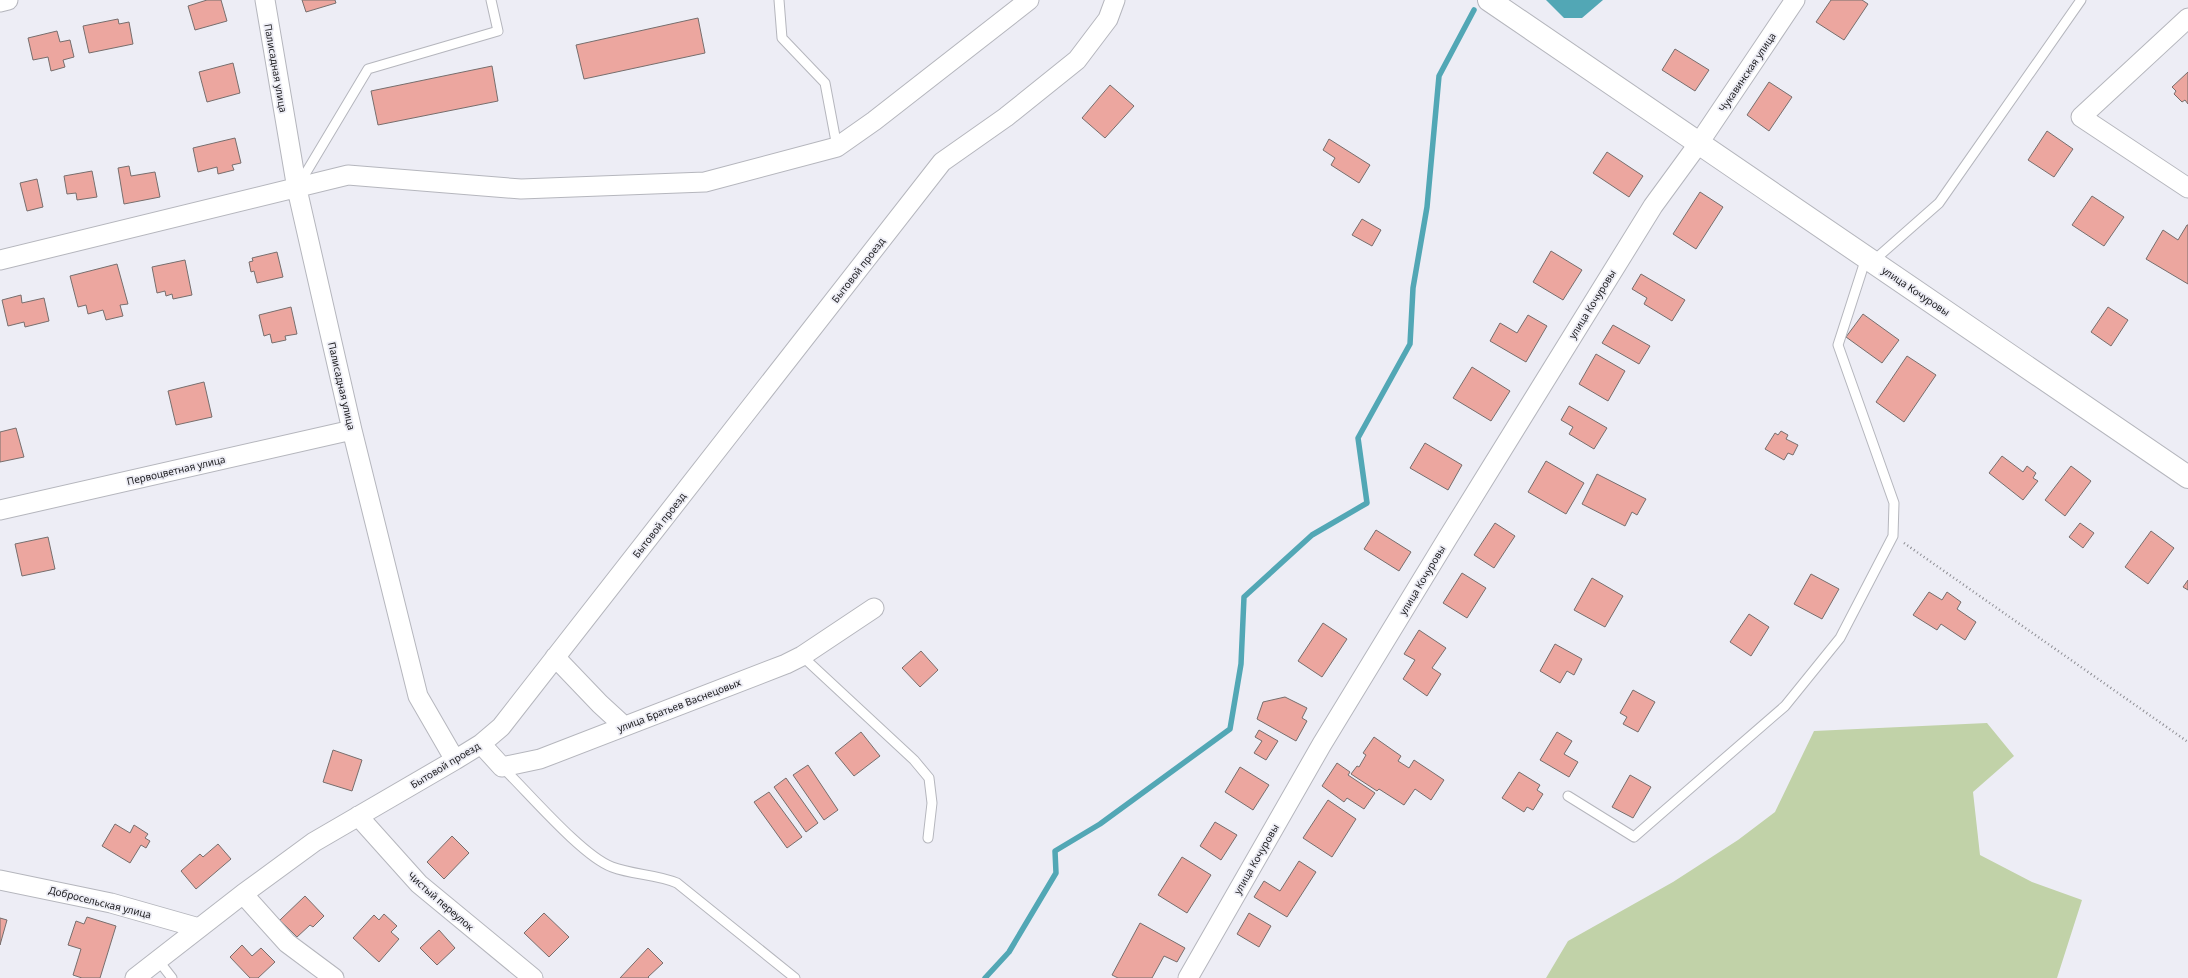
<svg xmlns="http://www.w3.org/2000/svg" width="2188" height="978" viewBox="0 0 2188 978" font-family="'Noto Sans',sans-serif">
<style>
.green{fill:#c1d2a8}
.water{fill:#52a7b5}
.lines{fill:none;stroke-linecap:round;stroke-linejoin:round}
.stream{stroke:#52a7b5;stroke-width:5.5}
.building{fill:#eca69f;stroke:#776e6d}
.lane-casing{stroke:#b5b6bd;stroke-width:11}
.street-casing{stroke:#b5b6bd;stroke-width:21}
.secondary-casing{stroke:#b5b6bd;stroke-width:24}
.path{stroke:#8d8d93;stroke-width:2.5;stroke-dasharray:1 3;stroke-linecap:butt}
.lane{stroke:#fff;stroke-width:9}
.street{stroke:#fff;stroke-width:19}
.secondary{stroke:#fff;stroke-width:22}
.labels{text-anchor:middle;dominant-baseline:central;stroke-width:3.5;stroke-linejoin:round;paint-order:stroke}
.street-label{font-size:10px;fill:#212124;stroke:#ededf5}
</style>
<rect width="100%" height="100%" fill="#ededf5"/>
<path class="green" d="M1987 723 2014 756 1973 792 1980 855 2032 882 2082 900 2057 978H1546L1568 941 1673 882 1738 840 1775 812 1814 731Z"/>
<path class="water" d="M1546 0H1603L1582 18H1564Z"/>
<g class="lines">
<path class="stream" d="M985 978 1009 952 1056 873 1055 851 1100 824 1230 729 1241 664 1244 597 1312 535 1367 503 1358 438 1410 344 1413 288 1427 207 1439 76 1474 10"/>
</g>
<path class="building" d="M207 0H221L227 21 195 30 188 6Z
M302 0H335L336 3 306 12Z
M1831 0H1862L1868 4 1844 40 1816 22Z
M698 18 705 53 584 79 576 45Z
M118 19 119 24 129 22 133 44 89 53 83 26Z
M57 31 60 42 70 40 74 57 63 60 65 67 51 71 48 57 33 60 28 38Z
M1675 49 1709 70 1695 91 1662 70Z
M233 63 240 93 207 102 199 72Z
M492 66 498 101 378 125 371 91Z
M2188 72V104L2185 100 2182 102 2174 94 2176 91 2172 87Z
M1769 82 1792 97 1769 131 1747 115Z
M1110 85 1134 106 1105 138 1082 118Z
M2047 131 2073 149 2054 177 2028 160Z
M235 138 241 163 232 165 234 170 218 174 217 167 198 172 193 148Z
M1329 139 1370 165 1359 183 1331 165 1335 158 1323 150Z
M1607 152 1643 176 1629 197 1593 173Z
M129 166 131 176 155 172 160 197 124 204 118 168Z
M92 171 97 197 77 200 76 193 67 194 64 176Z
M37 179 43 207 27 211 20 183Z
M1700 192 1723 207 1696 249 1673 234Z
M2092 196 2124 217 2104 246 2072 225Z
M1362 219 1381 230 1372 246 1352 235Z
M2187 225H2188V284L2146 259 2163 230 2178 240Z
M1551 251 1582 270 1563 300 1533 282Z
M277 252 283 277 257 283 254 271 251 272 249 262 253 261 252 258Z
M185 260 192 295 173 299 172 294 166 296 165 291 157 293 152 267Z
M117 264 128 304 120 305 123 316 106 320 103 310 88 314 86 305 78 307 70 276Z
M1641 274 1685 300 1672 321 1644 304 1647 298 1632 289Z
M21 295 22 303 44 298 49 321 25 327 24 322 8 326 2 300Z
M291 307 297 334 285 336 286 340 272 343 270 334 264 336 259 315Z
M2108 307 2128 320 2111 346 2091 332Z
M1863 314 1899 340 1882 363 1846 337Z
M1528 315 1547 326 1526 362 1490 341 1500 323 1517 333Z
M1613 325 1650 346 1639 364 1602 343Z
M1596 354 1625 371 1608 401 1579 384Z
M1907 356 1936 375 1904 422 1876 402Z
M1472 367 1510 391 1491 421 1453 398Z
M204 382 212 417 176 425 168 391Z
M1569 406 1607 428 1594 449 1569 434 1573 427 1561 420Z
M16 428 24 457 0 462V432Z
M1781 431 1788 435 1786 439 1798 445 1793 455 1788 453 1784 460 1765 449 1775 433 1778 435Z
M1425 443 1462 465 1448 490 1410 468Z
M2002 456 2023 472 2027 466 2036 473 2033 478 2038 481 2023 500 1989 473Z
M1546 461 1584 483 1566 514 1528 492Z
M2071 466 2091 481 2065 516 2045 500Z
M1597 474 1646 499 1637 515 1632 512 1625 526 1582 504Z
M1495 523 1515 536 1494 568 1474 555Z
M2080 523 2094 533 2083 548 2069 537Z
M1376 530 1411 552 1399 571 1364 549Z
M2151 531 2174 548 2148 584 2125 567Z
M48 537 55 569 22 576 15 544Z
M1462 573 1486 588 1467 618 1443 603Z
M1811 574 1839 589 1822 619 1794 604Z
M1592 578 1623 596 1605 627 1574 610Z
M2188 580V590L2183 587Z
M1929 592 1942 600 1947 592 1961 602 1957 609 1976 622 1965 640 1941 624 1937 630 1913 615Z
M1749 614 1769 627 1751 656 1730 642Z
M1323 623 1347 639 1322 677 1298 661Z
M1419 630 1446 648 1432 668 1441 674 1427 696 1403 679 1415 660 1404 654Z
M1555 644 1582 659 1574 675 1567 671 1560 683 1540 671Z
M921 651 938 670 920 687 902 668Z
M1633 690 1655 702 1638 732 1623 724 1627 717 1620 713Z
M1285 697 1307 708 1302 718 1307 721 1296 741 1257 719 1263 702Z
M1259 730 1278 741 1266 760 1254 753 1262 741 1255 737Z
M861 732 880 756 854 776 835 753Z
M1557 732 1572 741 1564 754 1578 762 1569 777 1540 760Z
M1374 737 1401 756 1398 761 1409 768 1414 760 1444 780 1431 800 1415 789 1404 805 1379 789 1377 791 1351 774 1357 766 1359 767 1366 755 1363 753Z
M333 750 362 760 352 791 323 782Z
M1337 763 1350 772 1348 775 1375 793 1364 809 1347 798 1344 802 1322 786Z
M808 765 838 810 824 820 793 775Z
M1240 767 1269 785 1253 810 1225 792Z
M1519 772 1540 785 1537 790 1543 794 1533 810 1527 807 1524 812 1502 798Z
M1630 775 1651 787 1633 818 1612 807Z
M786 778 818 823 806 832 774 787Z
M769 792 802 837 787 848 754 802Z
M1328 800 1356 819 1332 857 1303 838Z
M1215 822 1237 835 1221 860 1200 846Z
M115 824 130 833 134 825 148 834 145 838 150 841 146 848 141 845 130 863 102 846Z
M452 836 469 853 444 879 427 862Z
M218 844 231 859 196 889 181 871 200 854 203 857Z
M1182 857 1211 875 1187 913 1158 895Z
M1299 861 1316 872 1287 917 1254 897 1264 881 1280 891Z
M305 896 324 916 313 927 310 925 297 937 280 920Z
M544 913 569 937 549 957 524 933Z
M1249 913 1271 926 1259 947 1237 934Z
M384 914 397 926 391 932 399 939 379 962 353 938 374 915 379 920Z
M87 917 116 926 100 978H82L73 975 81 949 68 945 76 921 84 924Z
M0 918 7 920 0 945Z
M1140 923 1185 948 1177 962 1164 956 1152 978H1118L1112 975Z
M439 930 455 948 437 965 420 948Z
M242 945 252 956 261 948 275 962 258 978H250L230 957Z
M648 948 663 963 648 977 649 978H620Z"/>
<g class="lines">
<defs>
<path id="lane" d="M779 0 782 38 825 83 837 147
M298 186 368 69 498 31 491 0
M1872 262 1939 203 2081 0
M802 656 914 760 929 778 932 803 928 838
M502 767C528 792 582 856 612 867 633 875 656 874 677 883L795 978
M1568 796 1634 837 1785 706 1840 638 1893 536 1894 503 1838 345 1866 258
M158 960 172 978"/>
<path id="street" d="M265 0 297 189 352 430 418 696 455 760
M0 2 8 0
M2188 18 2081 117 2188 188
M0 260 348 175 521 189 705 182 837 147 874 121 1029 0
M0 510 352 430
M555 657 600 704 624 726
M481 744 502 767 540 759 786 664 802 656 874 608
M358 816 419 884 533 978
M0 880 111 903 199 928
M243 894 287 943 334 978
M135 978 243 894 314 842 455 760 481 744 501 727 942 162 1006 117 1077 60 1108 19 1115 0
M1188 978 1322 744 1447 539 1653 206 1699 143 1795 0"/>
<path id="secondary" d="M1489 0 2188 477"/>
</defs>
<use href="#lane" class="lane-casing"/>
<use href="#street" class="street-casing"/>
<use href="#secondary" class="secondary-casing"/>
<path class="path" d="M1904 543 2188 742"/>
<use href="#lane" class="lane"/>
<use href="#street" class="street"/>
<use href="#secondary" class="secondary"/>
</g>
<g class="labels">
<g class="street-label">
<text transform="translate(276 68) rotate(80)">Палисадная улица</text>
<text transform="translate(1747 72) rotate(-56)">Чукавинская улица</text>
<text transform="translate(858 270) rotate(-52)">Бытовой проезд</text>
<text transform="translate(1916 291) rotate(34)">улица Кочуровы</text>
<text transform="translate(1592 304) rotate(-58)">улица Кочуровы</text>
<text transform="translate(342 386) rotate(77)">Палисадная улица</text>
<text transform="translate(176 470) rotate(-13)">Первоцветная улица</text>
<text transform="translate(659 525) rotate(-52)">Бытовой проезд</text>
<text transform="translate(1422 580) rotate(-59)">улица Кочуровы</text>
<text transform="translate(679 705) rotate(-21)">улица Братьев Васнецовых</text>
<text transform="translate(445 765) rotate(-31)">Бытовой проезд</text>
<text transform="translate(1256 859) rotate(-60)">улица Кочуровы</text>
<text transform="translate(441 901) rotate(41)">Чистый переулок</text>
<text transform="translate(100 902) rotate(14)">Добросельская улица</text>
</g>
</g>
</svg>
